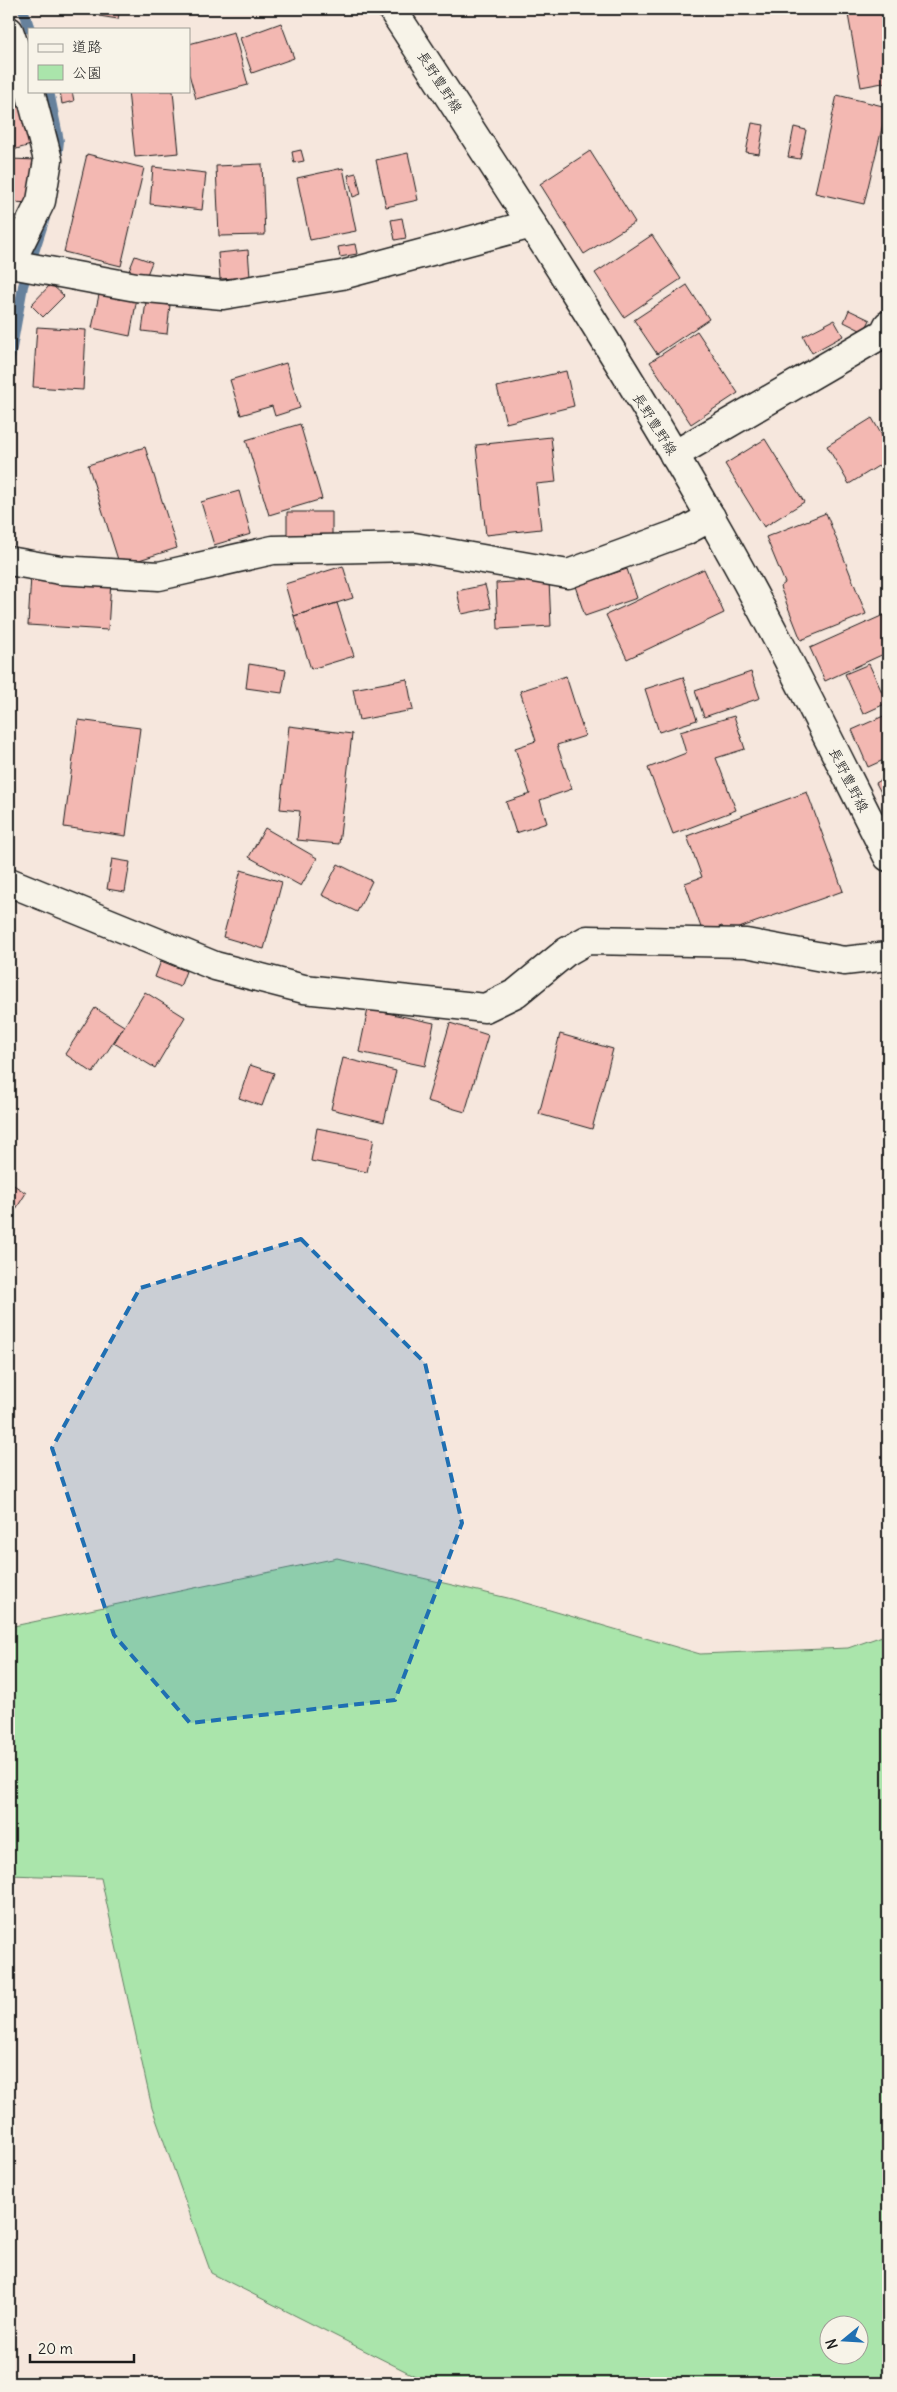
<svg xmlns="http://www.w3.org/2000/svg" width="897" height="2392" viewBox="0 0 897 2392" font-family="Delius,'Klee One',sans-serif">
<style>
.green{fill:#aae5ab;stroke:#638064;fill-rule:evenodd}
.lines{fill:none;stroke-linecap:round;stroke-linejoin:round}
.stream{stroke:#66819c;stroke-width:10}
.building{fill:#f3b8b2;stroke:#1c1c1c}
.street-casing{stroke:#1c1c1c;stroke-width:31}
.secondary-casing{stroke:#1c1c1c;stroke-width:31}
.street{stroke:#f7f3e8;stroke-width:28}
.secondary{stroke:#f7f3e8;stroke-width:28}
.marked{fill:#1f6fb2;fill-opacity:0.2;stroke:#1f6fb2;stroke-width:4;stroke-dasharray:10 6;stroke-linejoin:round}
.labels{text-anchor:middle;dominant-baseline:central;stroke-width:4.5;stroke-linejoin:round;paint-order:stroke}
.street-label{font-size:14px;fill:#1c1c1c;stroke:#f7f3e8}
</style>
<rect width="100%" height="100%" fill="#f6e7dd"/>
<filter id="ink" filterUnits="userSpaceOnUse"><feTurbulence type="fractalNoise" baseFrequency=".02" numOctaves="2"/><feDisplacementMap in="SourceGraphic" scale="10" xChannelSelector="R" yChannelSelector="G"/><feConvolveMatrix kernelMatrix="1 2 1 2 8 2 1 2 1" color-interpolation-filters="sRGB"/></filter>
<g filter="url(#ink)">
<path class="green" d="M337 1558 512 1599 700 1654 848 1648 888 1634V2383H429L211 2273 152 2108 101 1878 9 1875V1627ZM830 2324H860V2354H830Z"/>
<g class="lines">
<path class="stream" d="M23 9 30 29
M49 91 59 141 57 158
M9 365 23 286 45 218"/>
</g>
<path class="building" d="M100 9H120L118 19 99 16Z
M847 9H888V82L861 87Z
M281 23 294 58 252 73 240 38Z
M234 32 248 85 196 99 189 74V44Z
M9 71 14 96 9 97Z
M60 91H72L74 101 62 104Z
M128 91H173L179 153 135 157Z
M837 95 887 107 864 204 815 193Z
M20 105 31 145 9 151V108Z
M752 123 764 125 759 154 746 152Z
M794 127 806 130 800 159 788 157Z
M301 150 304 161 294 163 292 152Z
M590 151 635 222 584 254 540 184Z
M408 153 418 200 386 207 376 160Z
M87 154 144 168 121 266 64 252Z
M10 159 37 160 35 203 9 202Z
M262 164 265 235 219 236 216 166Z
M153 167 206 173 202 210 150 204Z
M343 168 356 231 310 240 297 178Z
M356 173 361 194 353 197 348 175Z
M402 218 406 238 395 240 391 220Z
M652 235 681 279 624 317 595 273Z
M355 244 357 254 340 257 338 247Z
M248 250 250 277 220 279 218 253Z
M135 256 152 262 146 277 129 271Z
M51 284 64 296 43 317 31 305Z
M687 285 709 319 657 354 634 320Z
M100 290 137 298 130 336 92 328Z
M146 302 170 305 167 334 142 331Z
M849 310 870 320 864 332 844 322Z
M834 320 843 336 812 353 803 336Z
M37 327 86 330 83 390 33 387Z
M697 331 738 393 691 424 650 362Z
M286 363 300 408 275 416 272 406 241 415 230 380Z
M566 371 574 406 506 423 497 387Z
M872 418 888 446V460L849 484 827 446Z
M300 424 322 499 269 515 246 440Z
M551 437 556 482 536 484 541 529 486 535 476 445Z
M765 439 804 502 764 527 725 464Z
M145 447 177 548 120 566 88 465Z
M239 491 251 534 214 545 201 502Z
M287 512H332V540H287Z
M826 513 866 614 801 640 780 587 785 583 766 537Z
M343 566 353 598 294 616 285 584Z
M627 569 637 598 585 616 575 586Z
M704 569 724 613 627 659 606 615Z
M31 576 111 580 108 630 28 625Z
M549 580 551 626 498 629 496 583Z
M485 585 491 608 462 614 457 591Z
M337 603 354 656 311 669 294 616Z
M888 613V652L825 681 810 648Z
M249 664 286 670 282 693 246 688Z
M869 664 887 703 863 714 845 674Z
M751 672 760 698 704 717 695 691Z
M566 676 585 736 557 745 572 789 540 800 547 823 516 833 506 802 530 794 515 748 536 741 520 691Z
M683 677 697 720 659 732 645 689Z
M407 679 413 710 359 720 353 689Z
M888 714V758L868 767 852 730Z
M734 716 745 749 716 758 736 810 673 834 648 768 686 753 680 732Z
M78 720 140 728 126 836 64 827Z
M289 726 352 734 339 844 297 840 300 811 280 809Z
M888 776V806L876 783Z
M807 792 843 891 725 933 722 926 703 933 685 883 702 877 687 836Z
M265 828 317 858 301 886 249 857Z
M112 859 130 862 125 892 107 889Z
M338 864 372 881 357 912 322 895Z
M241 870 282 882 264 949 223 937Z
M161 961 186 971 180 987 155 977Z
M145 992 185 1017 155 1068 114 1043Z
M95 1008 124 1026 93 1073 65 1054Z
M368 1009 434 1023 425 1066 359 1052Z
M450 1023 488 1035 465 1112 427 1101Z
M560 1034 613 1049 592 1129 539 1114Z
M343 1058 396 1071 384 1122 331 1109Z
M250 1065 274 1073 262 1106 239 1098Z
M317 1128 374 1139 367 1172 311 1161Z
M9 1182 26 1193 11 1217 9 1216Z"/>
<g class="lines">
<defs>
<path id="street" d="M9 31 29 88
M11 264 136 287 223 295 342 275 532 224
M9 266 41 201 48 160 30 91
M674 455 884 333 888 325
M9 561 60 570 159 576 273 550 414 547 568 574 685 531 711 517
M9 882 215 966 304 989 485 1008 516 993 566 952 587 940 746 943 844 961 888 956"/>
<path id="secondary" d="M392 9C501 176 611 343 710 516 774 627 830 743 888 857"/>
</defs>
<use href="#street" class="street-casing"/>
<use href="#secondary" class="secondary-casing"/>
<use href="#street" class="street"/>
<use href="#secondary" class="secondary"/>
</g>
</g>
<path class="marked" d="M301 1239 425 1363 462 1523 395 1700 190 1723 114 1635 52 1448 140 1288Z"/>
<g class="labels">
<g class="street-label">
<text transform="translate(440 82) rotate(57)">長野豊野線</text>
<text transform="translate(655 424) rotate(58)">長野豊野線</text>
<text transform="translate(849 780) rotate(63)">長野豊野線</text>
</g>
</g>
<rect width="897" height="2392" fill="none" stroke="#f7f3e8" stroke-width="30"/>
<rect x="15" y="15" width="867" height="2362" fill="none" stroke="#1c1c1c" stroke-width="2" filter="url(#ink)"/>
<rect x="28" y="28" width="162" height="65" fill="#f7f3e8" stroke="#9f9d96"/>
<rect x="38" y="44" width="25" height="8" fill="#f7f3e8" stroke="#9f9d96"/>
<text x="72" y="52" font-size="15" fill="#1c1c1c">道路</text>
<rect x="38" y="65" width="25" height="15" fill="#aae5ab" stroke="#9f9d96"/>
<text x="72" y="78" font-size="15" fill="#1c1c1c">公園</text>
<g transform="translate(844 2340) rotate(252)"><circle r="24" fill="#f7f3e8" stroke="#9f9d96"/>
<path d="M0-4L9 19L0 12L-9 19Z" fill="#1f6fb2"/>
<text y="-8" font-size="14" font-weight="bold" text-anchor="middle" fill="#1c1c1c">N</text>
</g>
<path d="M30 2354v8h104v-8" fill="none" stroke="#1c1c1c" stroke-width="2.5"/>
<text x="38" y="2354" font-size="15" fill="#1c1c1c" stroke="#f7f3e8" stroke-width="4" paint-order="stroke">20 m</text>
</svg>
